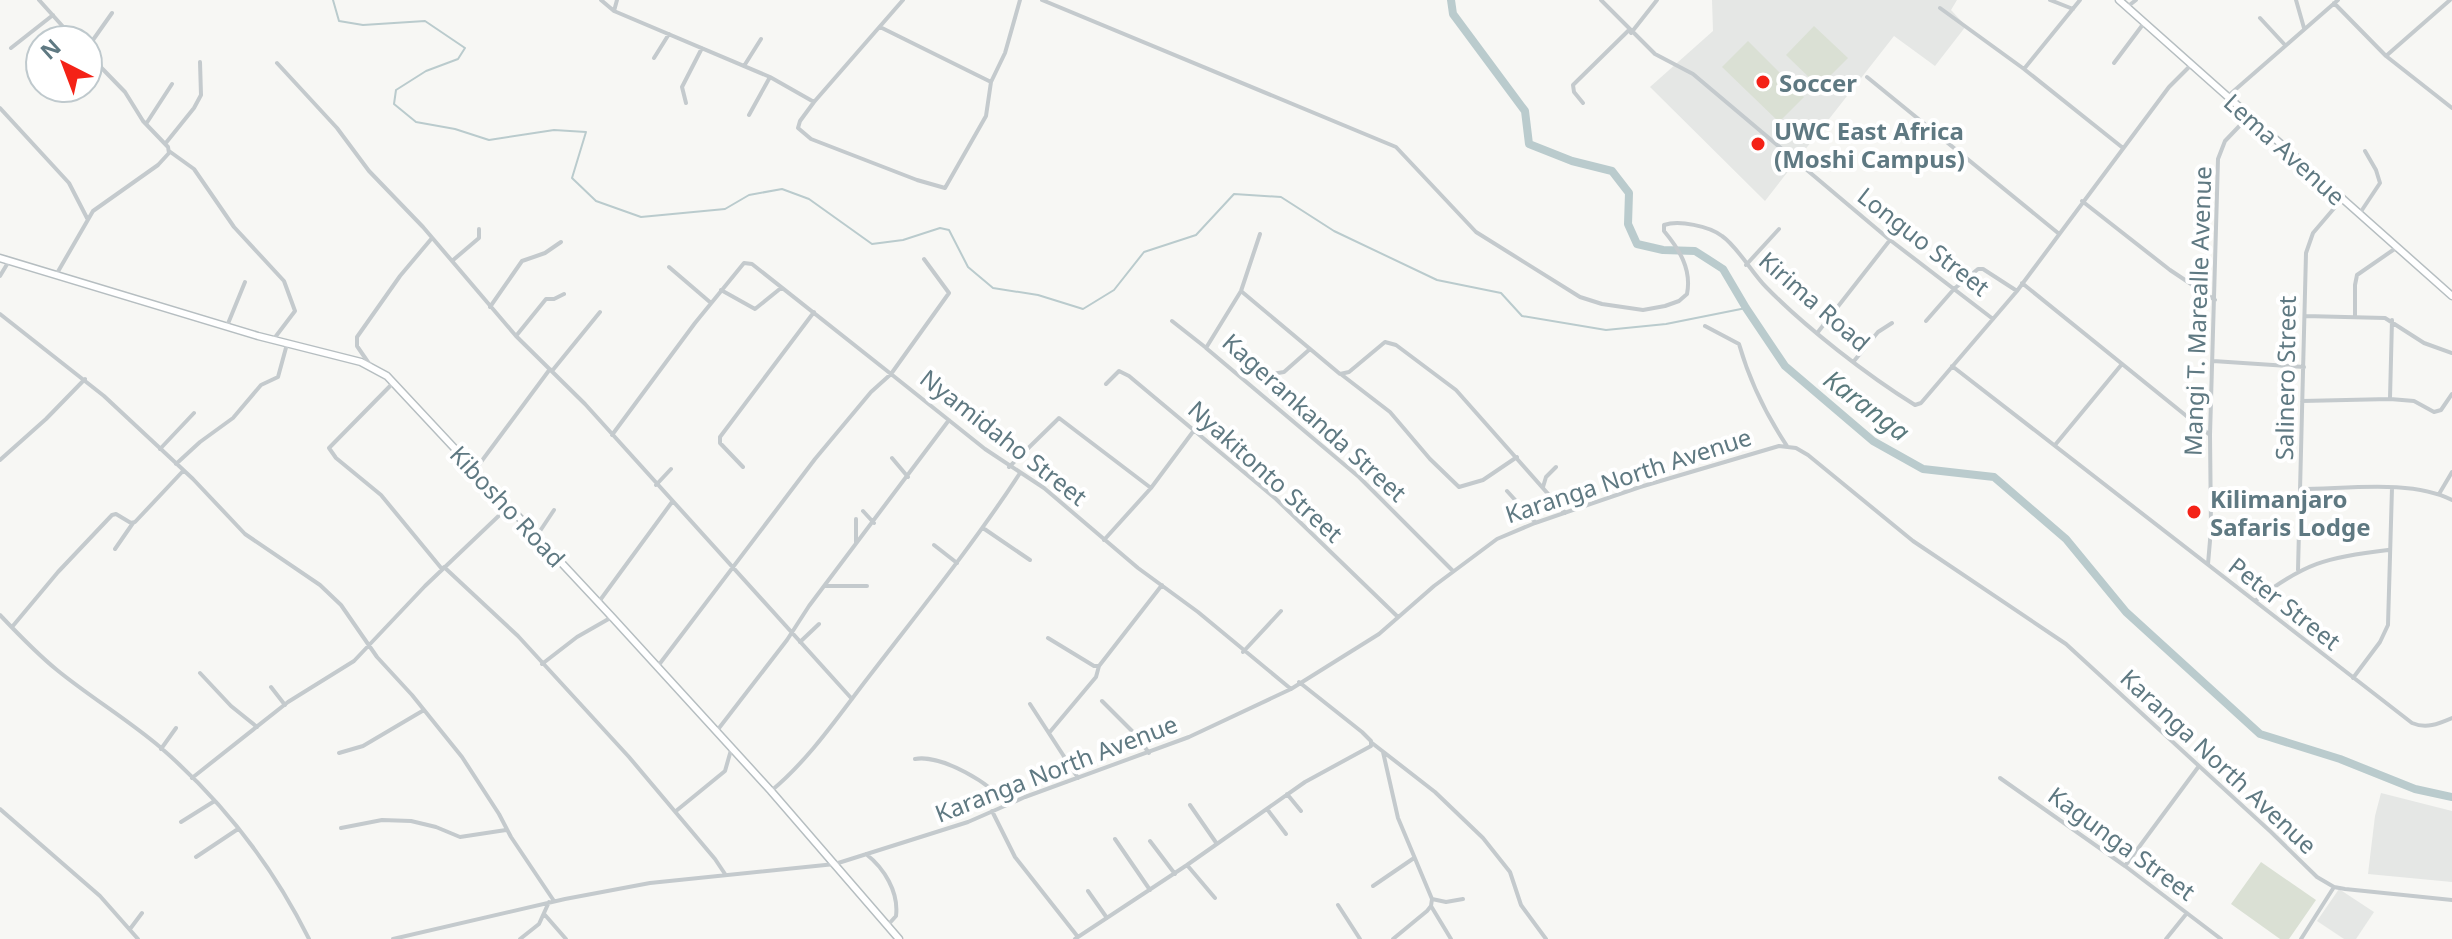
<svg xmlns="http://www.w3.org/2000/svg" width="2452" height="939" viewBox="0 0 2452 939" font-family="'Noto Sans',sans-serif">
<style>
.built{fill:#e5e7e5}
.green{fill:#dae0d4}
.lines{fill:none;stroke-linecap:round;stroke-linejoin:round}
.stream{stroke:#bacbcd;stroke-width:2}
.river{stroke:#bacbcd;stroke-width:8}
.secondary-casing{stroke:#b6bec1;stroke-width:9}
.street{stroke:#c4cacd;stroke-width:4}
.secondary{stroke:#fff;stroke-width:6}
.poi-dot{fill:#f42217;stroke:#fff;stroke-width:3}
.labels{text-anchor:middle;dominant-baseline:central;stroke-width:8;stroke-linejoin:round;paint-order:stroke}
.poi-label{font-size:24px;font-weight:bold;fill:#5f7982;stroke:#fff;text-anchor:start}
.street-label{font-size:24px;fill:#5f7982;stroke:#fff}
.water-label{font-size:26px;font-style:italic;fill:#5a7a7d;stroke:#fff}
</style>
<rect width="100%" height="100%" fill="#f7f7f4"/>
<path class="built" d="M1712 0H1957L1951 10 1966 26 1935 66 1894 36 1765 201 1650 87 1713 31Z
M2381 793 2452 811V882L2368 874 2375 816Z
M2339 889 2374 912 2356 939H2344L2317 921Z"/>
<path class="green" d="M1814 26 1848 58 1819 87 1786 55Z
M1748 41 1804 97 1779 122 1722 67Z
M2261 862 2316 900 2289 939H2280L2231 904Z"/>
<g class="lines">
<path class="stream" d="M333 0 339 21 363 25 425 21 465 48 458 59 426 71 396 90 394 104 416 122 455 129 489 140 554 130 586 132 572 178 596 201 641 217 725 209 749 195 782 189 809 199 872 244 903 240 940 228 949 230 968 267 993 288 1038 295 1083 309 1114 290 1144 252 1196 235 1234 194 1281 197 1334 231 1437 280 1501 293 1522 316 1606 330 1666 324 1746 308"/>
<path class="river" d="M1451 0 1453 14 1525 111 1529 144 1572 161 1612 171 1629 193 1628 224 1637 244 1663 250 1695 251 1723 269 1746 308 1785 366 1873 441 1923 469 1994 477 2066 539 2126 612 2260 734 2340 759 2415 789 2452 797"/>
<defs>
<path id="secondary" d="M2119 0 2452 296
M0 258 258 336 361 362 387 376 612 617 771 791 899 939"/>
</defs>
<use href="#secondary" class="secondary-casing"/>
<path class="street" d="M39 0 75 40
M601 0 614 11 770 77 814 102
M903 0 814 102 800 121 798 128 811 139 917 180 945 188 986 116 991 82 1005 53 1020 0
M1042 0 1396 147 1476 232 1580 297 1602 304 1643 310 1665 306 1679 301 1687 294C1692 269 1679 249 1664 231V225C1679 220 1709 226 1722 236 1737 246 1752 273 1766 287 1805 327 1868 376 1915 405L1921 403 2017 291 2169 87 2191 65
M1601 0 1655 54 1693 74 1890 240 1993 319
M2050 0 2073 9
M2296 0 2304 28
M2334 3 2386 56 2452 108
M2127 7 2136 0
M1940 8 2024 69 2123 148
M614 11 617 0
M2260 18 2285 45
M880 27 991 82
M1631 33 1657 0
M88 47 112 13
M11 48 53 15
M2386 56 2450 0
M654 58 669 34
M277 63 337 128 369 171 423 227 516 336 585 404 852 699
M2114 63 2144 23
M744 66 761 39
M2024 69 2080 0
M1867 77 2058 233
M2228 96 2338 0
M686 103 682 87 702 48
M1583 103 1574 92 1573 85 1629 30
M0 108 69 183 87 218
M749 115 770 77
M146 124 172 84
M165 144 194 108 201 95 200 62
M169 151 194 169 234 227 284 281 295 311 273 340
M2082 201 2170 270 2215 300
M2360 213 2380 183 2376 170 2365 151
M1260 234 1241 291 1206 348 1359 477 1453 571
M452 261 479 238V229
M1746 265 1779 229
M669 267 711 303
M56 275 93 211 158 165 169 153 168 147 143 121 125 92 88 54
M0 276 9 261
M2022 283 2210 435
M721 290 755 309 781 288
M1241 291 1340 374 1349 372 1385 342 1396 345 1456 390 1565 513
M490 307 522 261 545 253 561 242
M0 314 104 396 193 479 245 534 320 585 341 605 377 657 412 695 462 757 499 814 511 837 554 901
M2305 316 2385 318 2424 343 2452 353
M2355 316V285L2357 275 2396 248
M1172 321 1205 347
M1926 321 1954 289 1978 269H1983L2017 291
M227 326 245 282
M1705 326 1739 344C1749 379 1767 416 1787 446
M1818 332 1890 240
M516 336 546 299H554L564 294
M1854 361 1878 332 1892 323
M2213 361 2304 367
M370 365 357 346V337L400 276 432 238
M1952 366 2412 723C2426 729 2438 724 2452 718
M552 371 600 312
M1272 374 1284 372 1310 349
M1342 375 1390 412 1430 459 1459 487 1483 480 1517 457
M393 383 329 448 336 458 381 495 442 569
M1106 384 1119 371 1129 376 1276 499 1398 617
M2390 398 2392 320
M2302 401 2390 399 2414 401 2434 412 2441 410 2452 394
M612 435 695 323 744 263 752 264 891 374 949 293 924 259
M2055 445 2122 364
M160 449 194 413
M892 458 908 477
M0 460 46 419 85 379
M176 464 200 442 233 418 261 385 278 377 287 344
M743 467 720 443V437L814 312
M1009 467 1059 418 1151 488
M475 470 550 369
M656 485 671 469
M1543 487 1546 477 1556 467
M2300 489C2346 489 2411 479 2452 500
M1507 491 1535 522
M2439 494 2452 472
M863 511 874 523
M983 528 1030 560
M536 537 554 510
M1104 540 1151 488 1195 429
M856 543V519
M934 545 957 563
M115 549 133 523
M2208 564 2211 529 2210 435 2218 159 2225 141 2248 117
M444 567 518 636 629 757 715 859 725 874
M2298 570 2306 253 2313 233 2342 199
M825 586H867
M2255 601C2304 563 2327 557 2388 550
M598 603 672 502
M0 615C18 634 36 653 57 670 90 697 127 719 160 747 221 800 273 866 309 939
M12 627 58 572 112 515 116 514 131 523 135 522 183 471
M1048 638 1094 666H1099L1162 585
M800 642 819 624
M1243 652 1281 611
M542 664 577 637 612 617
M658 666 815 459 871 392 891 374 985 449 1044 488 1138 568 1198 612 1291 689
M200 673 231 706 257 727
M2353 678 2380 642 2388 625 2392 488
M271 687 285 705
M1102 701 1136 735 1149 753
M1030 704 1078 778
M716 732 787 640 809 606 949 420
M1049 733 1096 677 1099 666
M1372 743 1435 792 1483 838 1510 872 1521 905 1546 939
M161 749 176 728
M1383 752 1398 818 1432 899 1431 906 1427 911 1393 939
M339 753 363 746 424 710
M915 759C940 754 994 784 1006 805
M192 778 288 702 354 661 425 586 508 507
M2000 778 2125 866 2221 939
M771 791C811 758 841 712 874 670 924 605 975 542 1020 473
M1287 794 1301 811
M1190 805 1217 844
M0 809 100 896 138 939
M1267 809 1286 834
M676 811 725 771 731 750
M992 811 1015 857 1078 937
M181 822 213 802
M341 828 382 820 411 821 436 827 460 837 506 830
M1115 839 1150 890
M1150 841 1175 874
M866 854C884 868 899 892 896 916L887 926
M196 857 238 829
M1187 865 1215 898
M2125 866 2199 766
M1373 886 1414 858
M1088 891 1107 918
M1432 899 1446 902 1463 899
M1338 905 1360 939
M1431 906 1451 939
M545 915 566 939
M130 929 142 913
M393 939 565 899 650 883 835 864 968 822 1025 797 1189 737 1291 689 1379 634 1434 586 1497 539 1535 523 1640 487 1779 446 1796 448 1808 455 1913 541 2066 644 2271 832 2317 877 2334 887 2345 889 2452 900
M520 939 539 924 549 902
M1075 939 1187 865 1305 782 1371 746V741L1362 732 1299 682
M2166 939 2187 913
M2301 939 2334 887"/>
<use href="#secondary" class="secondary"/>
</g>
<g class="poi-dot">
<circle cx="1763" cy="82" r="8"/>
<circle cx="1758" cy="144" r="8"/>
<circle cx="2194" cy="512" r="8"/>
</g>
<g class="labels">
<g class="poi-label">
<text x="1779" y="82">Soccer</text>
<text x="1774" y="130">UWC East Africa<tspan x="1774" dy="28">(Moshi Campus)</tspan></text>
<text x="2210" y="498">Kilimanjaro<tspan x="2210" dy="28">Safaris Lodge</tspan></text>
</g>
<g class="street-label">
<text transform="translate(2285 149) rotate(42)">Lema Avenue</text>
<text transform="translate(1924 241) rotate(38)">Longuo Street</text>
<text transform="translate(1815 301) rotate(41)">Kirima Road</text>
<text transform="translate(2197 311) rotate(-88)">Mangi T. Marealle Avenue</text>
<text transform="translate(2285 378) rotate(-89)">Salinero Street</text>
<text transform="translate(1315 417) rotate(42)">Kagerankanda Street</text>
<text transform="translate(1004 437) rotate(38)">Nyamidaho Street</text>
<text transform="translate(1266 471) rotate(42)">Nyakitonto Street</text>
<text transform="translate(1628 475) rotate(-18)">Karanga North Avenue</text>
<text transform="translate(508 506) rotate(47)">Kibosho Road</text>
<text transform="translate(2285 603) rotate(38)">Peter Street</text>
<text transform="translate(2219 761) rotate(43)">Karanga North Avenue</text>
<text transform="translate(1056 768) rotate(-21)">Karanga North Avenue</text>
<text transform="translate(2122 843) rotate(36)">Kagunga Street</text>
</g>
<g class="water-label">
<text transform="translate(1867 405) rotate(37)">Karanga</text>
</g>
</g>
<g transform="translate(64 64) rotate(318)"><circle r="38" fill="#ffffff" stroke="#bfc9cd" stroke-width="2"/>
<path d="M0-6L14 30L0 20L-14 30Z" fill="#f42217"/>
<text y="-12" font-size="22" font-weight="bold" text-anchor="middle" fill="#5f7982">N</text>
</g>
</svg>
